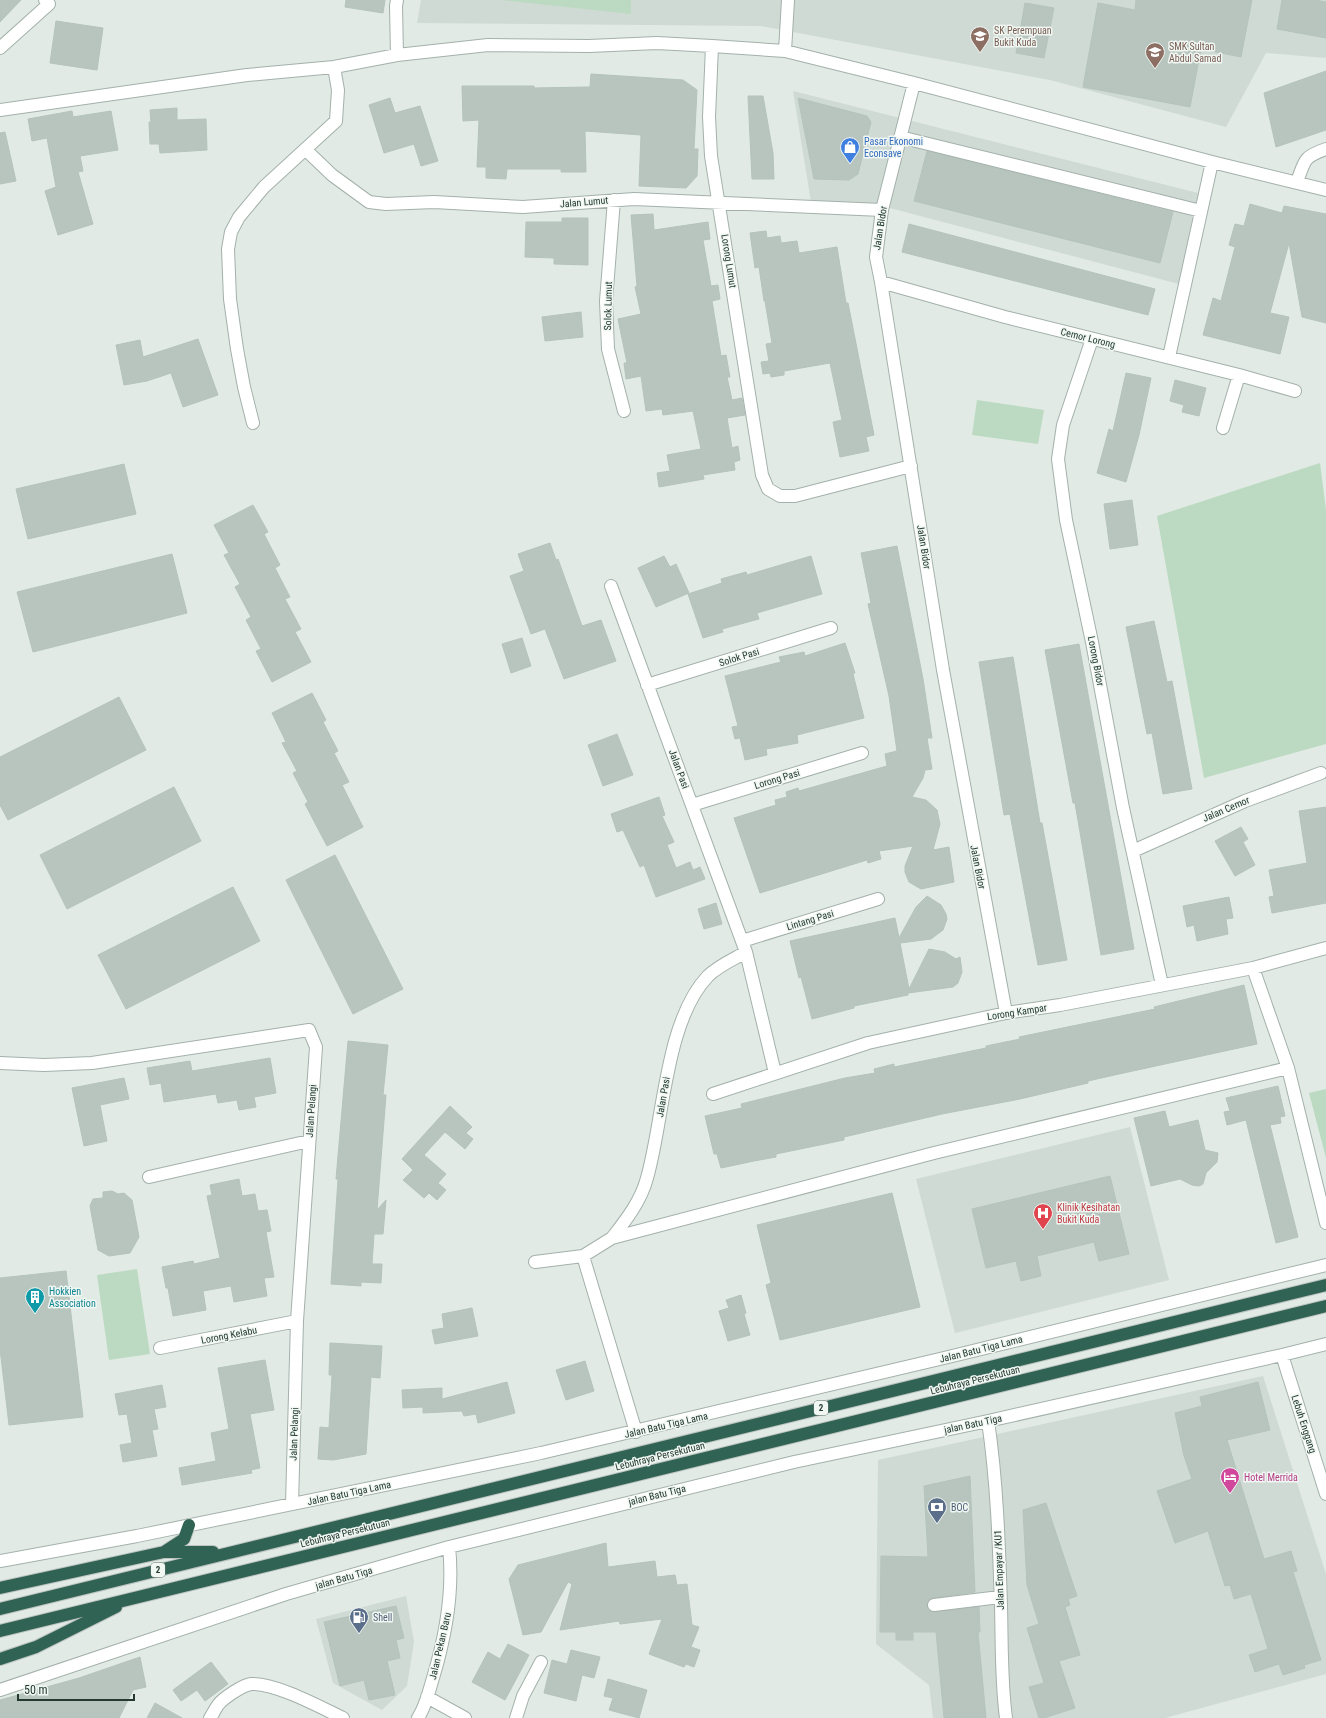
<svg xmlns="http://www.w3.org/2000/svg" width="1326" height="1718" viewBox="0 0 1326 1718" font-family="'Roboto Condensed',sans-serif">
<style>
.built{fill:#cfdad4}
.green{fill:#bcdac1}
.building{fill:#b7c5be;stroke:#b4c3bb}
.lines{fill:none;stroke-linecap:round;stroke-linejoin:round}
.minor-casing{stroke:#a4b1ab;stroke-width:14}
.highway-casing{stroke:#bdc4c1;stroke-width:14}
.minor{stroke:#fff;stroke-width:12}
.highway{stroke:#316354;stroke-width:12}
.labels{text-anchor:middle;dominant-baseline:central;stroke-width:3;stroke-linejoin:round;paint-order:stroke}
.shield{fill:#f1f7f3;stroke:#61726b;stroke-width:1}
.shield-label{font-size:9px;font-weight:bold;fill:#233931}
.education-label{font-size:10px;fill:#785e54;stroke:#f1f7f3;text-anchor:start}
.shop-label{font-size:10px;fill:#366cbe;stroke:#f1f7f3;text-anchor:start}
.street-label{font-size:10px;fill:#233931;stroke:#f1f7f3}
.health-label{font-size:10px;fill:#be3a42;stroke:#f1f7f3;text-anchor:start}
.culture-label{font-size:10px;fill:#0d838f;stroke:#f1f7f3;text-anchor:start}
.hotel-label{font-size:10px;fill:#b23c85;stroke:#f1f7f3;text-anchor:start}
.service-label{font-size:10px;fill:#4e5e75;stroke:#f1f7f3;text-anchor:start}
</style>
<rect width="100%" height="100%" fill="#e1eae5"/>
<path class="built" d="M421 0H1326V58L1266 53 1226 127 1050 80 760 26 417 23Z
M793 91 1198 193 1179 284 871 203 811 202Z
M1130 1127 1169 1280 955 1333 916 1179Z
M1263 1376 1326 1574V1674L1165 1718H933L929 1685 876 1644 878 1460Z
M406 1596 414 1642 407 1686 382 1710 333 1683 316 1619Z"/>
<path class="green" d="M500 0H631V14Z
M977 400 1044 410 1038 444 972 435Z
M1320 463 1326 510V744L1204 778 1157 516Z
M1326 1089V1158L1309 1093Z
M137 1269 150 1354 109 1360 97 1275Z"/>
<path class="building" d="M0 0H21L0 22Z
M346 0H385L383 13 345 7Z
M1136 0H1252L1241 57 1201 49 1190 107 1083 87 1098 3 1135 10Z
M1282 0H1315L1326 2V38L1277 29Z
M1025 3 1054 8 1044 58 1016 53Z
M56 21 103 28 97 70 50 63Z
M1326 71V130L1276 147 1264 93Z
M591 74 683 80 697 90 694 149H698L697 176 686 188 639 186 641 135 585 131 586 172H561V169H507L506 179 486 178V167H477L479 120 463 121 462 86H534V88L590 87Z
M748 96H763L773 153 774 179H752Z
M390 98 395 113 420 106 438 161 421 166 414 144 384 153 369 105Z
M798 98 867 116 871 122 858 174 849 180 814 179Z
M177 108V120L206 119 207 150 160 153 159 144H150L149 122H151L150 110Z
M72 111 73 117 111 111 118 150 80 156 83 171 78 172 93 224 58 235 45 191 56 187 47 138 32 141 28 119Z
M5 132 16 181 0 184V133Z
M927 151 1173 212 1160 263 914 201Z
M1250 204 1282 213 1284 206 1326 214V323L1302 317 1289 243 1270 313 1289 317 1280 354 1203 335 1213 298 1221 301 1235 247 1229 245 1235 224 1244 226Z
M653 214 654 230 708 222 710 239 703 240 711 286 718 285 720 299 712 301 721 356 726 355 730 377H727L732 400 742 398 745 415 727 418 732 448 738 446 740 460 734 462 735 470 703 475 704 479 659 487 657 473 670 471 667 455 701 449 693 411 663 415 662 409 646 411 641 376 626 379 624 363H627L618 319 641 314 635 287 637 286 631 215Z
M562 218H588V265L554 264V258L525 257 526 222H562Z
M909 224 1155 289 1148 315 902 252Z
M766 231 767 238 780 236 781 243 797 241 799 253 837 247 846 303H848L874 435 866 437 869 451 840 457 833 422 842 420 830 363 784 371V375L771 377 770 373 763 374 761 362 769 361 766 344 772 343 765 301H764L759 267 755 268 750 233Z
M581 312 583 337 545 341 542 317Z
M198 339 218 395 183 407 171 373 147 381 124 385 116 345 140 340 143 357Z
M1126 373 1151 378 1139 435 1126 482 1097 473 1109 429 1113 431Z
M1175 380 1206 388 1199 416 1182 412 1184 405 1170 401Z
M124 464 136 514 28 539 16 489Z
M1132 500 1138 545 1110 549 1104 504Z
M253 505 268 532 264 534 280 565 275 568 290 597 285 599 301 629 295 632 311 662 272 682 256 651 261 649 246 620 251 617 235 587 240 584 224 555 229 553 214 525Z
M550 543 556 560 558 559 582 626 601 620 616 661 564 679 545 629 531 634 510 576 524 571 518 554Z
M897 546 923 679 932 738H927L932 769 925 770 923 778 912 797 926 800 937 810 940 824 933 850 949 847 954 882 921 889 909 882 905 872V866L913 846 879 851 881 859 868 863 867 860 760 893 734 818 776 805 775 800 787 797 786 792 798 788 799 791 887 766 885 754 897 751 889 696 868 604 871 603 861 553Z
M172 554 187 613 33 652 17 592Z
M664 556 670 567 676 564 689 593 656 607 638 568Z
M811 556 822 594 757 613 759 619 722 629 723 632 703 638 688 594 722 583 721 579 746 572 747 575Z
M1154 621 1167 682 1172 681 1192 789 1163 794 1152 733 1147 734 1126 627Z
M522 638 531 666 511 673 502 644Z
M845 643 855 673 853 674 864 718 797 735 798 743 766 749 767 755 745 760 740 738 735 739 732 727 738 726 725 676 781 662 779 657 804 652 805 656Z
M1079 644 1134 949 1101 955 1075 803H1073L1045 650Z
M1013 657 1040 823H1042L1067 960 1038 965 1010 814 1004 815 979 662Z
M312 693 326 720 323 722 338 751 334 753 349 782 342 785 363 827 327 846 305 804 308 802 293 773 297 771 282 743 286 742 272 713Z
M119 697 146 750 8 820 0 805V757Z
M617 734 633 775 603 786 588 745Z
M174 787 201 841 67 909 40 855Z
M659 797 665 815 662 816 674 842 667 845 676 868 690 862 693 870 700 867 705 879 656 897 644 865 640 867 623 830 617 832 611 814Z
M1326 807V903L1272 913 1269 897 1274 896 1269 870 1307 863 1299 811Z
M1241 827 1248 839 1243 842 1255 865 1235 876 1215 841Z
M335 855 403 989 353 1014 286 880Z
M233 887 260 941 126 1009 98 955Z
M927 896 941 905 946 914 947 919 943 930 931 939 900 943 909 989 929 949 945 952 956 959 960 957 962 972 958 983 953 987 908 993V995L854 1006V1008L812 1019 801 977 799 978 790 941 895 918 899 938 916 907Z
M1229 897 1233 918 1226 919 1228 934 1197 941 1194 925 1187 927 1183 906Z
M716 903 722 924 704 929 698 909Z
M1244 985 1257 1044 1119 1074 1088 1081V1083L1020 1099 942 1114 844 1137V1140L776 1154V1157L754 1161 721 1168 717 1154H714L705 1116 742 1108 741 1104 845 1078 875 1073 874 1069 894 1064V1067L986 1048V1046L1020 1039 1019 1037 1155 1009 1154 1007Z
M348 1041 388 1045 383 1095H386L377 1210 386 1200 383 1234H374L372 1264H382L381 1283 361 1282V1286L331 1284 338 1179H336Z
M270 1058 276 1093 254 1097 256 1107 239 1110 237 1100 218 1103 216 1094 164 1102 161 1083 150 1085 147 1068 190 1061 192 1071Z
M124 1078 129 1099 100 1105 107 1141 84 1146 72 1088Z
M1278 1086 1285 1116 1280 1117 1281 1123 1270 1125 1298 1237 1276 1243 1246 1120 1227 1125 1224 1112 1230 1111 1226 1098Z
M450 1106 472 1127 466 1133 473 1139 465 1149 445 1132 424 1155 446 1174 438 1183 446 1190 437 1200 429 1193 424 1198 403 1180 413 1170 402 1159Z
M1165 1111 1169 1127 1198 1120 1205 1150 1218 1153 1217 1162 1206 1173 1203 1184 1199 1186 1192 1185 1180 1179 1151 1186 1134 1118Z
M1110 1176 1129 1254 1099 1261 1094 1242 1037 1256 1041 1276 1021 1281 1016 1261 986 1268 972 1209Z
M239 1179 242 1196 255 1194 258 1211 267 1210 271 1231 266 1232 274 1277 264 1278 267 1296 234 1302 231 1286 203 1291 206 1310 173 1316 168 1288H166L162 1267 193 1261 194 1264 220 1258 207 1196 212 1195 210 1185Z
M112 1191 118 1194 124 1193 132 1200 139 1237 130 1253 109 1256 98 1250 90 1206 93 1199 103 1198V1192Z
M892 1193 920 1307 780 1340 766 1285 771 1283 757 1225Z
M66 1271 83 1417 9 1425 0 1349V1278Z
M741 1295 746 1313 744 1314 750 1335 728 1341 719 1311 729 1308 726 1300Z
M472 1308 478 1336 435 1344 432 1330 444 1328 442 1314Z
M330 1343 382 1346 380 1378 371 1377 366 1454 333 1460 318 1459 320 1427 329 1428 332 1375H329Z
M265 1360 274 1410 250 1414 260 1468 251 1470 252 1473 182 1485 179 1468 216 1461 211 1433 229 1429 218 1368Z
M585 1361 594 1391 566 1400 556 1370Z
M507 1382 515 1413 478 1423 476 1414 464 1416 462 1411 423 1413V1407L403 1408 402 1390 442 1388V1399Z
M1258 1382 1270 1430 1227 1440 1264 1559 1291 1551 1297 1571 1293 1572 1321 1660 1304 1665 1305 1668 1283 1675 1279 1664 1255 1672 1249 1655 1268 1649 1251 1594 1234 1599 1230 1585 1225 1586 1208 1531 1175 1543 1157 1491 1192 1479 1184 1456 1175 1413 1202 1406 1200 1397Z
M162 1385 166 1407 154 1409 158 1429 152 1430 157 1456 123 1462 120 1445 132 1443 127 1414 119 1415 115 1394Z
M970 1476 975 1592 933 1598 927 1602V1606L928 1610 935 1612 979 1607 980 1632H978L986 1718H944L936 1632H913V1640H896V1632H880L881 1556 928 1557 924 1486Z
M1046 1503 1077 1596 1068 1599 1070 1605 1065 1607 1080 1655 1059 1661 1075 1708 1044 1718H1039L1029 1687 1044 1683 1027 1628 1039 1624 1027 1585 1023 1510Z
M606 1543 608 1567 655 1561 657 1577 675 1575 677 1585 687 1584 692 1625 699 1627 691 1647 700 1650 694 1667 686 1664 684 1667 649 1654 662 1619 620 1624 619 1621 560 1630 572 1584 568 1582 541 1632 523 1635 509 1579 518 1565Z
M396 1606 404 1638 396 1640 400 1658 387 1661 395 1695 369 1700 364 1680 340 1686 324 1622Z
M508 1644 529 1655 505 1700 472 1682 488 1652 500 1659Z
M571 1650 600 1657 594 1678 582 1675 576 1701 544 1693 552 1660 567 1664Z
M140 1657 146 1687 133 1690 119 1718H0V1700L79 1678Z
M211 1662 228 1684 205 1701 197 1690 181 1701 173 1690Z
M608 1679 647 1690 639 1718 609 1710 613 1698 604 1696Z
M155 1703 182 1718H147Z"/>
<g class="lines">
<defs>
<path id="minor" d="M712 46 709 117 711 156 762 475 768 489 780 496H795L911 466
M0 48 49 4 45 0
M785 51 788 0
M397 55 396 6 397 0
M914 83 882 210 876 257 881 282 943 670 1006 1013
M0 110 247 75 334 67 397 55 488 45 589 46 657 43 712 46 785 51 914 83 1212 162 1326 190
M900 137 1201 211
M306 150 332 175 369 202 386 204 434 202 523 207 634 199 882 210
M1297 182C1305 160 1303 157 1326 149
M614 200 606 301 608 349 624 411
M881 282 1005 317 1239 375 1295 391
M1092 339 1063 425 1058 459 1066 520 1092 642 1123 808 1162 985
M1169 357 1212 162
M253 423 244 387 237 349 230 299 228 249 231 232 239 217 264 187 336 121 338 90 334 67
M1223 428 1239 375
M611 586 746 952 775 1073
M647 685 831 628
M692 805 862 753
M1133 851 1245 801 1321 773
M742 941 878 899
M1253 968 1288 1068 1326 1223
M0 1063 44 1065 92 1063 309 1030 316 1047 297 1321 292 1504
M713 1094 868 1043 1006 1013 1060 1005 1253 968 1326 948
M149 1177 309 1141
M612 1238C626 1220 641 1201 647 1178 664 1119 665 1021 708 976 718 966 734 959 746 952
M583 1256 636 1432
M535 1262 583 1256 612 1238 934 1153 1288 1068
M160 1348 297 1321
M1282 1355 1326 1494
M988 1421C997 1482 999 1544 1001 1606 1002 1643 1001 1681 1006 1718
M0 1561 137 1536 541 1453 944 1358 1326 1265
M934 1605 1000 1597
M0 1690 286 1594 449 1547 794 1462 988 1421 1282 1355 1326 1344
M427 1697 465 1718
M210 1718C213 1714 215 1709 218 1705 223 1698 243 1685 251 1684 276 1683 320 1707 343 1718
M418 1718C426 1706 429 1691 433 1678 446 1635 454 1592 449 1547
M516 1718 523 1696 541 1662"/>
<path id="highway" d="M164 1552 184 1539 189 1525
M0 1588 164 1552H213
M0 1609 1326 1285
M0 1631 1326 1306
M0 1659 36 1647 116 1607"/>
</defs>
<use href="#minor" class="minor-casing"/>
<use href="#highway" class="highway-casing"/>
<use href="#minor" class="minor"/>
<use href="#highway" class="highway"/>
</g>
<defs>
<symbol id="school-pin" viewBox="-11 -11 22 30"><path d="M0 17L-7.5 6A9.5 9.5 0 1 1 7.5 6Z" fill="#8d6e63" stroke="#f1f7f3"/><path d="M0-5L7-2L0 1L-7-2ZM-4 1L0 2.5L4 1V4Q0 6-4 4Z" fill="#fff"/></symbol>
<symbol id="shop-pin" viewBox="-11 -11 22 30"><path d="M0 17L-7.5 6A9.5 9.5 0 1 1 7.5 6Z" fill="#3f7fe0" stroke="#f1f7f3"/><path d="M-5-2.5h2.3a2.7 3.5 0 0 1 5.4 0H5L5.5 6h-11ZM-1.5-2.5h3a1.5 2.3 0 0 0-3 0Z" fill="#fff"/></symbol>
<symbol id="hospital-pin" viewBox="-11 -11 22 30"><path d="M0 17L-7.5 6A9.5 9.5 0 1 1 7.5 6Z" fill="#e0444e" stroke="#f1f7f3"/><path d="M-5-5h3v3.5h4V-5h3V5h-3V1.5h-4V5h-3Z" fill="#fff"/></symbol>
<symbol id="building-pin" viewBox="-11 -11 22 30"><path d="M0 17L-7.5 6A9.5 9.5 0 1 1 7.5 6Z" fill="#0f9aa8" stroke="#f1f7f3"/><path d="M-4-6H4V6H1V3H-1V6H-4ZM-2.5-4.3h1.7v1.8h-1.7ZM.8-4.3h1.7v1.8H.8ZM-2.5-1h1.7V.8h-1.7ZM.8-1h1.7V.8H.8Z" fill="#fff"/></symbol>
<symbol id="hotel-pin" viewBox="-11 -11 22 30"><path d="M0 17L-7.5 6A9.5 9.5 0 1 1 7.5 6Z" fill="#d1479c" stroke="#f1f7f3"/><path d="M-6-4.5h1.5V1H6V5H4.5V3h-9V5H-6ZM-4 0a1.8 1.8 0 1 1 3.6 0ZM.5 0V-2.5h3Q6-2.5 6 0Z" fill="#fff"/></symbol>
<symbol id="bank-pin" viewBox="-11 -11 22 30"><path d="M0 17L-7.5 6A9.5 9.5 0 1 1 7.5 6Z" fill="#5c6f8a" stroke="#f1f7f3"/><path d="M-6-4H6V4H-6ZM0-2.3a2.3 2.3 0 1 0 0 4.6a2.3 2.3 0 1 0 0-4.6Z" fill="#fff"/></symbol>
<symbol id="fuel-pin" viewBox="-11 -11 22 30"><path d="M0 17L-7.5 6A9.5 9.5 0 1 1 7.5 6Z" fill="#5c6f8a" stroke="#f1f7f3"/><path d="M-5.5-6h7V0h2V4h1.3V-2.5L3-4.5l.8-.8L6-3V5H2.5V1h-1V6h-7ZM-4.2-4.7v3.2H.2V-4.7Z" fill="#fff"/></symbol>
</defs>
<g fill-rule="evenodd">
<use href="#school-pin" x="969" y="25" width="22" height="30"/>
<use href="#school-pin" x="1144" y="41" width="22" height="30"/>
<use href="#shop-pin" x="839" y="136" width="22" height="30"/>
<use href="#hospital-pin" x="1032" y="1202" width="22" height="30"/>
<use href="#building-pin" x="24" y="1286" width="22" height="30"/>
<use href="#hotel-pin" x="1219" y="1466" width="22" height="30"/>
<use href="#bank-pin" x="926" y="1496" width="22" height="30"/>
<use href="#fuel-pin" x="348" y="1606" width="22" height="30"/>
</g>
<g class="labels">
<g class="shield">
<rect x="814" y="1401" width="14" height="14" rx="3"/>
<rect x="151" y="1563" width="14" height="14" rx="3"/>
</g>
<g class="shield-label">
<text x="821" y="1408">2</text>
<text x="158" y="1570">2</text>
</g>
<g class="education-label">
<text x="994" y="30">SK Perempuan<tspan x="994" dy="12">Bukit Kuda</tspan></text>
<text x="1169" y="46">SMK Sultan<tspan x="1169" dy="12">Abdul Samad</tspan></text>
</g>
<g class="shop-label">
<text x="864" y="141">Pasar Ekonomi<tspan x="864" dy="12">Econsave</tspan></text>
</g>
<g class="street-label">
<text transform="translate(584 202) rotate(-5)">Jalan Lumut</text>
<text transform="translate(880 228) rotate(-81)">Jalan Bidor</text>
<text transform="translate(729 261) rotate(81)">Lorong Lumut</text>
<text transform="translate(608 306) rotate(-89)">Solok Lumut</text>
<text transform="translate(1088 338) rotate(14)">Cemor Lorong</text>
<text transform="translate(924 547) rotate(81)">Jalan Bidor</text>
<text transform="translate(739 657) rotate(-17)">Solok Pasi</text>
<text transform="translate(1096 661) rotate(79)">Lorong Bidor</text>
<text transform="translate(679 769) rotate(70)">Jalan Pasi</text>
<text transform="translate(777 779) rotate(-17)">Lorong Pasi</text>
<text transform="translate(1226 809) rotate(-23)">Jalan Cemor</text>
<text transform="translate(978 867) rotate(79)">Jalan Bidor</text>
<text transform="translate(810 920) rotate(-17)">Lintang Pasi</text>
<text transform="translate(1017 1012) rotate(-9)">Lorong Kampar</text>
<text transform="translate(663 1097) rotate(-80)">Jalan Pasi</text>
<text transform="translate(311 1111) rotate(-86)">Jalan Pelangi</text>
<text transform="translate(229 1335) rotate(-11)">Lorong Kelabu</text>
<text transform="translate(981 1349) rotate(-14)">Jalan Batu Tiga Lama</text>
<text transform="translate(975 1380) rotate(-14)">Lebuhraya Persekutuan</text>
<text transform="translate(973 1424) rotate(-12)">jalan Batu Tiga</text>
<text transform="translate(1304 1424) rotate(72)">Lebuh Enggang</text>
<text transform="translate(666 1425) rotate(-13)">Jalan Batu Tiga Lama</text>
<text transform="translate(294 1434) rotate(-88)">Jalan Pelangi</text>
<text transform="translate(660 1456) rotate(-14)">Lebuhraya Persekutuan</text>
<text transform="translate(349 1493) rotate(-12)">Jalan Batu Tiga Lama</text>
<text transform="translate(657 1495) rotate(-14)">jalan Batu Tiga</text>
<text transform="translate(345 1533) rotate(-14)">Lebuhraya Persekutuan</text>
<text transform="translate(999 1570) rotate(-92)">Jalan Empayar /KU1</text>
<text transform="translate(344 1578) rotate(-16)">jalan Batu Tiga</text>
<text transform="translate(440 1646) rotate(-77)">Jalan Pekan Baru</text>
</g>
<g class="health-label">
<text x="1057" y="1207">Klinik Kesihatan<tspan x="1057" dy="12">Bukit Kuda</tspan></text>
</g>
<g class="culture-label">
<text x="49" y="1291">Hokkien<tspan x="49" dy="12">Association</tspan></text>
</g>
<g class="hotel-label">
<text x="1244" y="1477">Hotel Merrida</text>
</g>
<g class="service-label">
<text x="951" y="1507">BOC</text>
<text x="373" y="1617">Shell</text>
</g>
</g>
<path d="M18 1694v6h116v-6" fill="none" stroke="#233931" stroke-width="2"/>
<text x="24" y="1694" font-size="12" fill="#233931" stroke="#f1f7f3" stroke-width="3" paint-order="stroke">50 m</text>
</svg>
